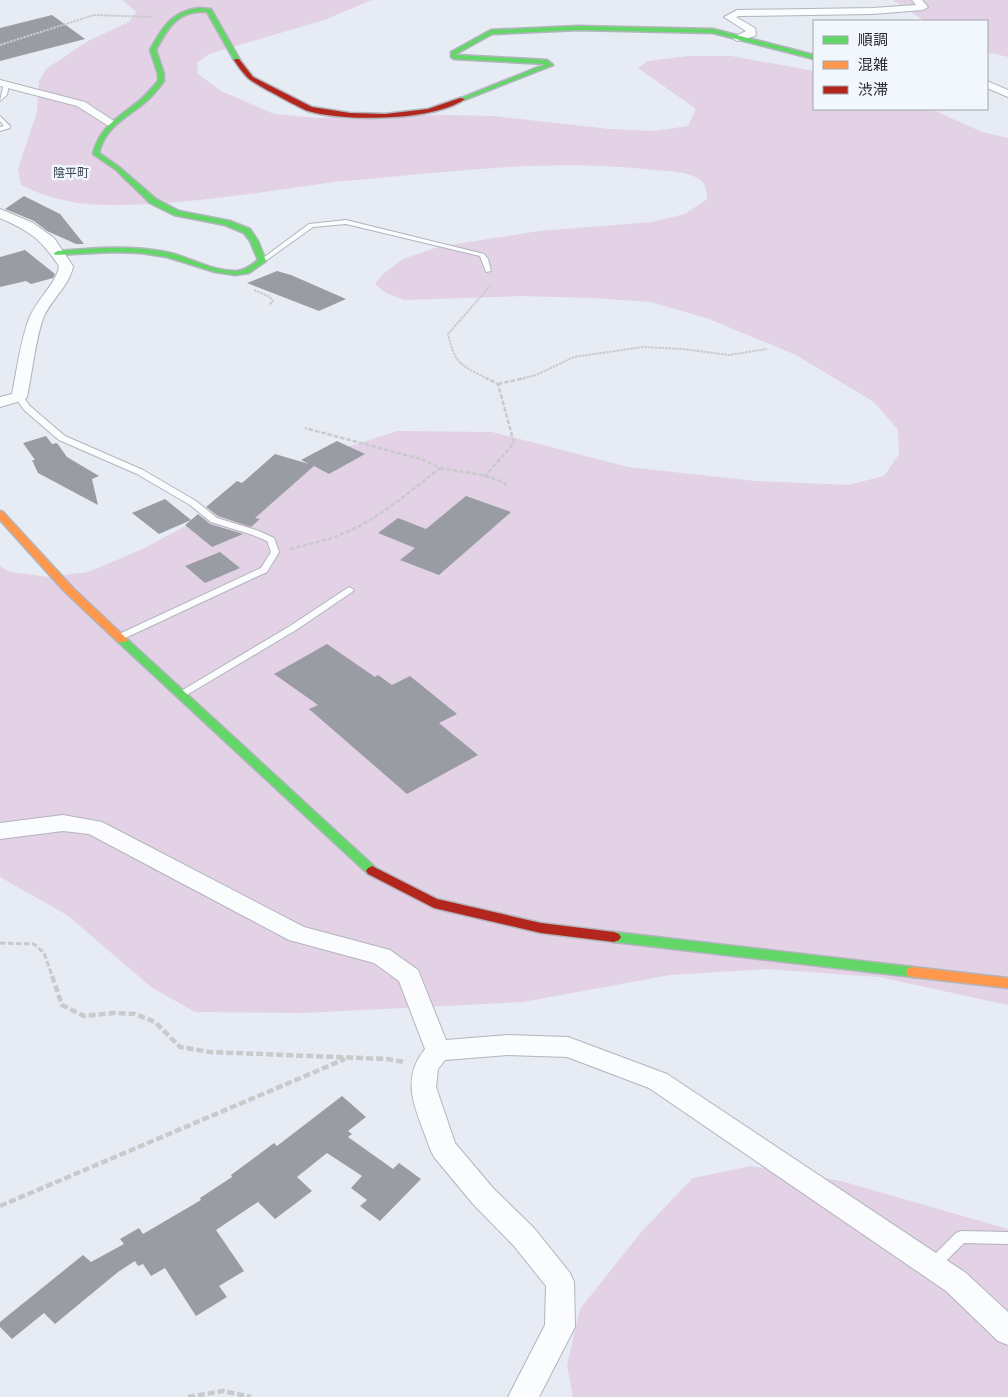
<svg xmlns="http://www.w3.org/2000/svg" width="1008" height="1397" viewBox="0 0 1008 1397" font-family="'Noto Sans','Noto Sans JP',sans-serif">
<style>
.green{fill:#e3d1e6}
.building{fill:#9a9ca3}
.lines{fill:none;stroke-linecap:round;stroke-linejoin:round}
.lane-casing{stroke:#b1b5bc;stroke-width:2}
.street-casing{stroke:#b1b5bc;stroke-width:2}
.fast-casing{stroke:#b1b5bc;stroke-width:3}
.slow-casing{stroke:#b1b5bc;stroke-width:3}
.jam-casing{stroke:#b1b5bc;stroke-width:3}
.path-far3{stroke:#c9cacc;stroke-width:2;stroke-dasharray:2.5 1;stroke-linecap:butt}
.path-far2{stroke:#c9cacc;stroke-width:2.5;stroke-dasharray:4.5 2;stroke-linecap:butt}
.path-far1{stroke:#c9cacc;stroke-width:3;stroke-dasharray:5.5 2.5;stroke-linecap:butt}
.path{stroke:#c9cacc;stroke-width:4.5;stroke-dasharray:7 3;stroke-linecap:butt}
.lane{fill:#fbfcfd;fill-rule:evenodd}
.street{fill:#fbfcfd;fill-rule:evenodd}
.fast{fill:#63d668;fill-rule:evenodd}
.slow{fill:#ff974d;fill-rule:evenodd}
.jam{fill:#b3261e;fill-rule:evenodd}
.labels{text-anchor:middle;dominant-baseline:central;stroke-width:5;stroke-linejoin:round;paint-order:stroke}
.far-quarter-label{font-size:12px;fill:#3a424f;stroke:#f2f6fd}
</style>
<rect width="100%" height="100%" fill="#e6ebf4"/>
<path class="green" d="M123 0H372L324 20 209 54 197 63 198 74 221 91 274 114 317 118 445 115 493 116 609 129 655 131 688 126 696 109 638 68 648 61 688 56H731L814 71V109H931L982 132 1008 138V1005L879 977 767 969 670 975 523 1002 302 1013 195 1012 151 987 67 915 0 877V566L10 572 49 577 88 572 143 549 252 490 335 451 397 431 492 432 628 467 755 481 848 485 884 476 899 454 898 430 874 402 796 355 709 319 651 302 593 298 521 296 404 300 386 293 375 284 384 273 403 259 438 247 539 231 652 222 685 214 707 199C707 192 706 183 699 179 685 170 661 171 644 169 570 161 495 167 421 174 392 177 363 179 334 182 262 192 193 204 120 205 85 206 52 201 21 185L18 169 37 112 39 81 46 69 88 41 129 22 136 12Z
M893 0H1008V57L987 52V21H925Z
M751 1166 841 1181 1008 1229V1397H573L567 1365 580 1309 642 1231 693 1178Z"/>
<path class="building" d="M52 15 85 39 0 61V28Z
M24 196 60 214 84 244H76L47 231 34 221 5 209Z
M25 250 55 274 53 278 31 284 26 281 0 287V257Z
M277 271 291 275 346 299 319 311 247 283Z
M46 436 52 444 57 443 67 457 99 476 92 479 98 505 38 473 32 460H35L23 443Z
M337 441 365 454 329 474 314 466 255 518 260 519 251 527 218 516 206 507 237 481 242 483 275 454 309 464 301 460Z
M466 496 511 512 439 575 400 560 415 548 378 533 398 518 426 529Z
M165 499 191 520 198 514 210 524 243 534 212 547 185 525 191 520 159 534 132 513Z
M220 552 240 568 205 583 185 566Z
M327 644 375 677 378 675 392 685 410 676 457 714 439 723 478 755 407 794 309 709 318 705 274 674Z
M342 1096 366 1117 348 1131 352 1134 348 1137 393 1169 399 1163 421 1179 380 1221 360 1206 367 1200 351 1188 362 1176 327 1153 297 1177 312 1191 275 1219 258 1202 216 1230 244 1271 219 1286 227 1297 196 1316 165 1268 151 1276 143 1264 138 1266 135 1261 118 1272 55 1324 44 1313 12 1339 0 1327V1322L83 1255 91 1262 124 1244 120 1239 139 1228 143 1234 201 1200 200 1198 232 1177 231 1175 274 1143 277 1146Z"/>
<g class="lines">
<defs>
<path id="lane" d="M4 83 9 84 7 95 0 101Z
M0 116 10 126V128L0 131V127L4 126 0 121Z
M346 220 484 254 488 259 491 271 486 272 480 256 346 224 313 227 264 262 259 261 309 224Z
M16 395H22L30 406 65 436 143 470 196 501 217 518 259 531 274 538 279 552 267 572 123 639H117L115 637 117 635 261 568 271 552 267 541 253 535 211 522 190 505 137 474 59 440 24 410 15 397Z
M349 587 354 590 352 592 296 630 185 696H177L176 694 290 626Z
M961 1231 1008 1232V1244L964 1243 938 1269 933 1271 928 1269 926 1265 928 1261 956 1233Z"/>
<path id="street" d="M912 0H922L928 7 923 10 873 14 739 16 736 17 755 28 756 34 755 36 737 41 732 38 746 31 724 17 737 10 873 8 916 5Z
M0 80 85 102 117 123 111 126 107 125 77 106 0 86Z
M987 81 1008 90V97L987 88Z
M0 209 33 223 54 238 73 266C71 283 52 299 44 316 36 336 32 374 27 397L24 400 0 407V397L12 394C17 370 20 342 29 319 36 300 57 283 59 266 40 238 31 232 0 218Z
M63 815 102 822 304 927 390 950 418 970 446 1040 508 1035 568 1037 667 1074 966 1273 1008 1312V1345L998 1341 946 1291 649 1088 567 1057 508 1055 445 1060 438 1069 436 1087 455 1143 493 1188 534 1228 570 1273 574 1282 575 1327 539 1397H508L545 1325 546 1286 514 1246 473 1204 434 1157 430 1149C418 1113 398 1082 425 1049L399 981 374 963 289 940 89 834 63 831 0 839V823Z"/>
<path id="fast" d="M198 8 211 9 240 60 237 62 234 60 207 12C178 10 168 27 156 50L164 74V81C158 89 151 98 143 104 124 119 105 128 99 153L119 167 156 199 179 211 230 221 250 229 258 241 266 261 249 273 235 275 215 272 167 257 141 253 113 252 55 255 54 253 58 251C94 248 130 245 166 252 190 257 213 272 237 271 245 270 252 265 258 260L250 241 244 233 225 225 174 215 150 203 115 169 93 154C99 127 119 117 139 101 146 95 152 88 158 81V74L150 50C162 28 171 12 198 8Z
M578 26 713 29 814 55V59L713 33 578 30 492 34 456 54 457 55 547 60 553 65 464 100 459 99 546 64 454 59 451 57V52L491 30Z
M122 637 126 638 376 868 378 871 376 874H368L118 642 117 640 118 638Z
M614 932 913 967 918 968 920 972 918 976 913 977 614 942 609 940 607 937 609 934Z"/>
<path id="slow" d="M0 511 3 512 73 588 126 638 127 640 126 642H118L65 592 0 520Z
M913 967 1008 978V988L913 977 908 976 906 972 908 968Z"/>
<path id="jam" d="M235 59H239L253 77 312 107 350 113 385 114 428 109 460 98 465 99C434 121 344 122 308 111 300 108 253 83 248 78 243 73 238 66 234 60Z
M372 866 437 899 541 923 614 932 619 934 621 937 619 940 614 942 541 933 434 908 368 874 366 871 368 868Z"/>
</defs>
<use href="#lane" class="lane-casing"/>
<use href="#street" class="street-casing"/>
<use href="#fast" class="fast-casing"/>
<use href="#slow" class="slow-casing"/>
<use href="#jam" class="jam-casing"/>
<path class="path-far3" d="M0 45 94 15 152 17
M254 290 270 297 273 301 269 305
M488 379C461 365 455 365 448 334L491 285
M520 379 536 375 574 357 643 347 683 349 729 355 767 349"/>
<path class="path-far2" d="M498 384 525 378
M440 468C456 471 499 475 508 487
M484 477 514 443 498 384 486 378
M290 549C310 544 330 540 349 531 383 516 411 490 440 468L424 460 305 428"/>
<path class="path-far1" d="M0 943 34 944 44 953 53 978"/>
<path class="path" d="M52 976 62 1005 84 1016 113 1013 135 1014 155 1022 180 1047 210 1052 388 1059 404 1062
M0 1206 345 1059
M188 1397 223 1391 251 1397"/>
<use href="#lane" class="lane"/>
<use href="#street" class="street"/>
<use href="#fast" class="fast"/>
<use href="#slow" class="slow"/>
<use href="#jam" class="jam"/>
</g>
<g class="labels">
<g class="far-quarter-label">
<text x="71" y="172">陰平町</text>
</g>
</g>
<rect x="813" y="20" width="175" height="90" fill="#f2f6fd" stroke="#a0a4ab"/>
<rect x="823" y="36" width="25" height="8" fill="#63d668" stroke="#a0a4ab"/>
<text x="858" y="45" font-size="15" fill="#25292f">順調</text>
<rect x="823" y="61" width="25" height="8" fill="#ff974d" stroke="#a0a4ab"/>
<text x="858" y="70" font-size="15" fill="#25292f">混雑</text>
<rect x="823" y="86" width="25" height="8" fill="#b3261e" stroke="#a0a4ab"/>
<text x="858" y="95" font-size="15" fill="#25292f">渋滞</text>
</svg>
